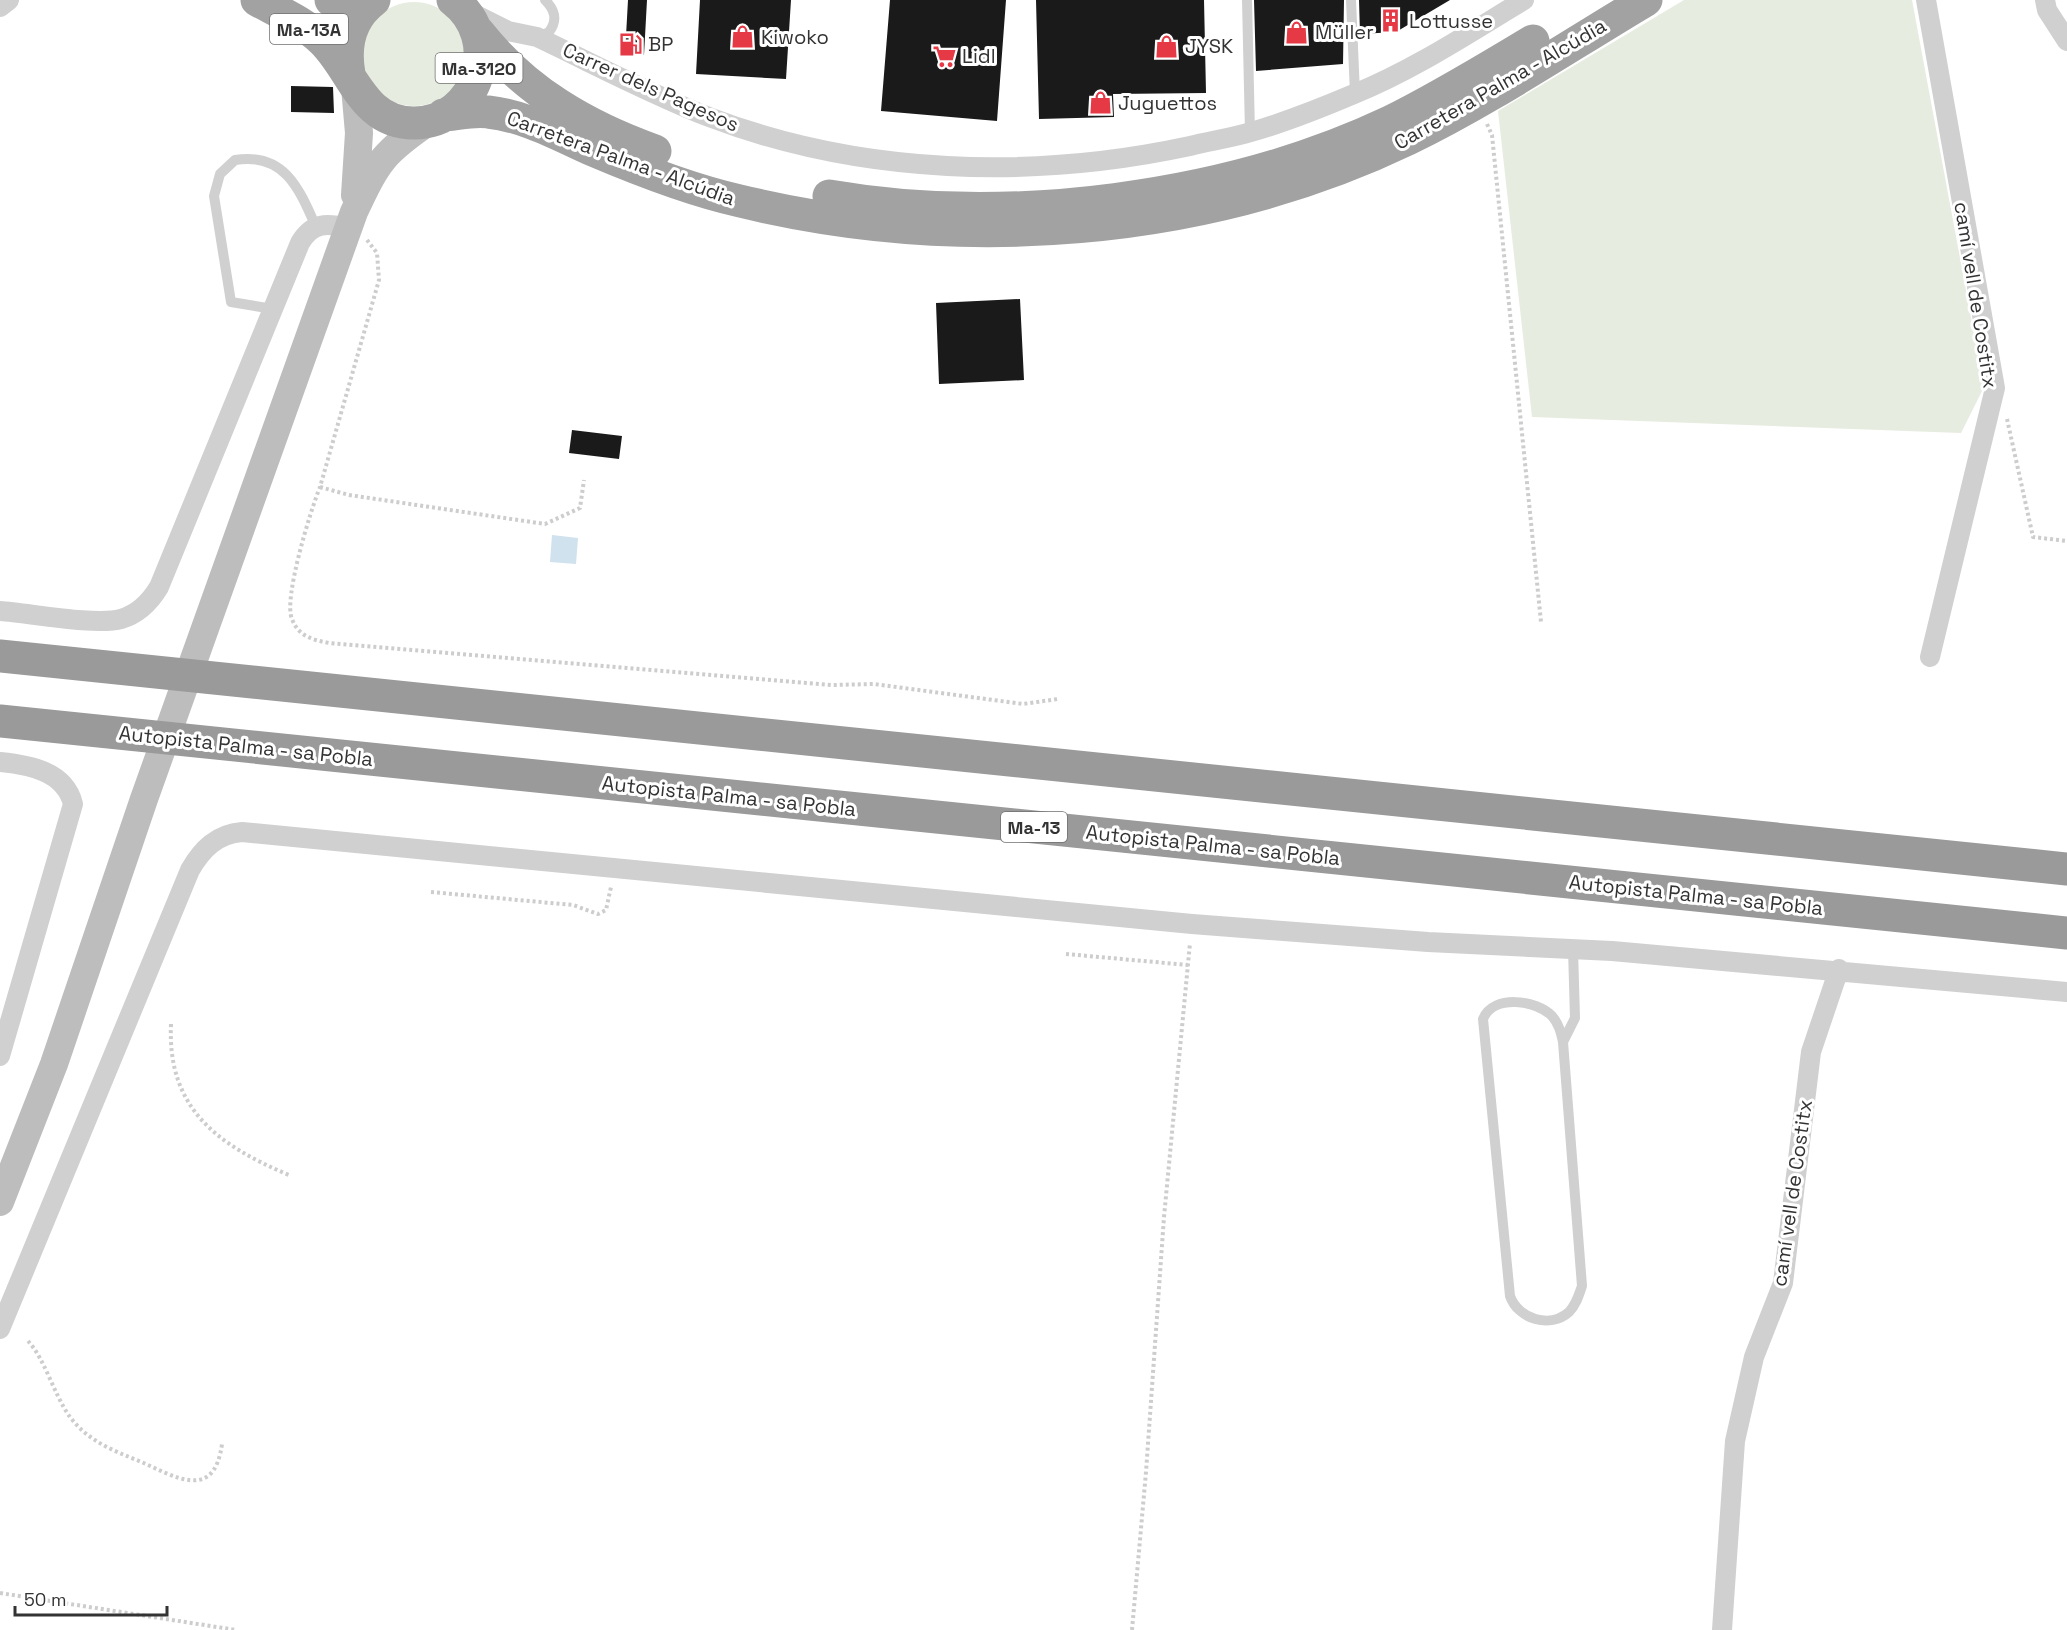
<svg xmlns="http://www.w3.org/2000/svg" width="2067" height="1630" viewBox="0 0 2067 1630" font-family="'Space Grotesk',sans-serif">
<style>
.green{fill:#e6ecdf}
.water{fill:#cfe2ee}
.building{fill:#1a1a1a}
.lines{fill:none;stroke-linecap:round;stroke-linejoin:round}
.path{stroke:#cdcdcd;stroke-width:4;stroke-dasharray:3 3;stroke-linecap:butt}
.service{stroke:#d0d0d0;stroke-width:10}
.minor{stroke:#d0d0d0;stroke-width:20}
.secondary{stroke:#bdbdbd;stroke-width:28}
.trunk{stroke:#a2a2a2;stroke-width:33}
.motorway{stroke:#9a9a9a;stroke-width:33}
.labels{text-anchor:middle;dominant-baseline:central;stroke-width:6;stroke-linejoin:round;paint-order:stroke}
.shield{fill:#fff;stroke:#707070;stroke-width:1.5}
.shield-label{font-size:18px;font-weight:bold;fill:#333}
.poi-label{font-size:20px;fill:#333;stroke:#fff;text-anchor:start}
.street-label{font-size:20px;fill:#333;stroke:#fff}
</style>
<rect width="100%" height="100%" fill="#fff"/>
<path class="green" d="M1684 0H1912L1984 387 1961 433 1532 417 1498 111Z
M362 54a52 52 0 1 1 104 0a52 52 0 1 1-104 0Z"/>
<path class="water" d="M552 535 578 538 576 564 550 562Z"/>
<path class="building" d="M628 0H647L644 55 625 54Z
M700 0H791L786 79 696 74Z
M890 0H1006L997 121 881 111Z
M1036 0H1204L1206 93 1113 94 1114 117 1039 119Z
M1254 0H1344L1343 64 1256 71Z
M1359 0H1450L1396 32 1360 34Z
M291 86 333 87 334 113 291 112Z
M1020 299 1024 380 939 384 936 303Z
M572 430 622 436 619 459 569 453Z"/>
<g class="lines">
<path class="path" d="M1487 124 1492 135 1541 622
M367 240 377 253 379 280 320 487C311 509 283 599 292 619 298 636 313 640 329 643L832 685 874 684 1023 704 1058 699
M2007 419 2033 537 2067 541
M320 487 349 495 545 524 580 508 584 480
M431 892 573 905 598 914 606 910 611 887
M1066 954 1188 965
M171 1024C167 1108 217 1145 289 1175
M28 1341C45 1359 54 1395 70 1417 88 1441 112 1450 139 1461 174 1476 214 1503 222 1444
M0 1593 236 1630
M1132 1630 1146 1472 1164 1217 1190 943"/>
<path class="service" d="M1247 0 1250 133
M1351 0 1355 94
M537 37 549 32C558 20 555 10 545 0
M273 309 231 302 214 196 220 174 235 160C284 152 299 188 316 227
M1563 1042C1561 1033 1559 1024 1552 1016 1537 1000 1493 994 1483 1019L1510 1296C1518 1319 1550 1329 1569 1312 1576 1305 1579 1295 1582 1286L1563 1042 1575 1018 1573 949"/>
<path class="minor" d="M1926 0 1995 388 1930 657
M2045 0 2047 10 2067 41
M0 7 9 0
M468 11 508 31 537 37C594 64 650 94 709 117 861 175 1032 180 1190 146 1210 141 1231 138 1251 132 1286 122 1321 108 1354 94 1415 69 1469 33 1524 0
M0 611C29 613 96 626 121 619 138 614 150 602 159 587L300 243C312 222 327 223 349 228
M0 762C29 765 65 771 73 804L0 1056
M0 1329 190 870C202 849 217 834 242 832L1192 924 1428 942 1612 951 2067 992
M1722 1630 1735 1441 1754 1357 1783 1283 1811 1052 1839 969"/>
<path class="secondary" d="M355 87 359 133 355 195
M0 1202 54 1064 144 799 354 212C378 160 384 152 431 120"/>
<path class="trunk" d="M257 0C279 12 305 23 323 41 353 70 362 123 414 123 479 122 504 39 453 0
M331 0H363
M479 33C525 91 585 126 655 151
M349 74C344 46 350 18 374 0
M443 115C458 114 473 110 488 112 526 116 561 136 595 151 642 171 691 190 740 201 960 254 1204 237 1408 139 1490 99 1567 47 1646 0
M829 196C1007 227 1227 199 1390 122 1439 98 1486 69 1533 41"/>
<path class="motorway" d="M0 656 2067 869
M0 721 2067 933"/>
</g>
<defs>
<symbol id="building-bare" viewBox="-9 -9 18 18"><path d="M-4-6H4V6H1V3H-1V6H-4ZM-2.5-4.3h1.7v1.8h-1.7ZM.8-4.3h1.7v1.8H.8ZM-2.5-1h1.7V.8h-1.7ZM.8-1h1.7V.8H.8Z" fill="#e63946" stroke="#fff" stroke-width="2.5" paint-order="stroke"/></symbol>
<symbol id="shop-bare" viewBox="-9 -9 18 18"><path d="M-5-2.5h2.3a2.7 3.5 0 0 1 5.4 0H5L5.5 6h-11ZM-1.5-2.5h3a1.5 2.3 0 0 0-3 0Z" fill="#e63946" stroke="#fff" stroke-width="2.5" paint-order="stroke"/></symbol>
<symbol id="fuel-bare" viewBox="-9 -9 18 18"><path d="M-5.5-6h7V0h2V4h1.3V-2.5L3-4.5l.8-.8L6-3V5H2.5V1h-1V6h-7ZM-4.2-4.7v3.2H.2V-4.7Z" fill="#e63946" stroke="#fff" stroke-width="2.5" paint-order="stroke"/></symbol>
<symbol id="supermarket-bare" viewBox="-9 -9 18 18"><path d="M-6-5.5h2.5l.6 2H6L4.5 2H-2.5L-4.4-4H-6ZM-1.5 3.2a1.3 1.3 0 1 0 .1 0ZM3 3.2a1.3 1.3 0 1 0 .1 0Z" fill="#e63946" stroke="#fff" stroke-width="2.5" paint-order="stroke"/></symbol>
</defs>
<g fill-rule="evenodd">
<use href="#building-bare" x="1374" y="4" width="33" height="33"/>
<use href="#shop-bare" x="1280" y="16" width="33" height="33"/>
<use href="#shop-bare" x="726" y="20" width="33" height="33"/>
<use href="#fuel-bare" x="614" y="28" width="33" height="33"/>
<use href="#shop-bare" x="1150" y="30" width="33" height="33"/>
<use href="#supermarket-bare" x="928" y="40" width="33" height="33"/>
<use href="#shop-bare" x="1084" y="86" width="33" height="33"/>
</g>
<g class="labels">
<g class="shield">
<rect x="270" y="14" width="78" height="30" rx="4.5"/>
<rect x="435.5" y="53" width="87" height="30" rx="4.5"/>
<rect x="1001" y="812" width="66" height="30" rx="4.5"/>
</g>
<g class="shield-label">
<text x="309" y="29">Ma-13A</text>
<text x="479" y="68">Ma-3120</text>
<text x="1034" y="827">Ma-13</text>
</g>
<g class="poi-label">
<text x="1409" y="21">Lottusse</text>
<text x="1315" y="32">Müller</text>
<text x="761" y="37">Kiwoko</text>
<text x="648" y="44">BP</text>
<text x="1185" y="46">JYSK</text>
<text x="962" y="56">Lidl</text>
<text x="1118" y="103">Juguettos</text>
</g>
<g class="street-label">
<text transform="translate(1500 84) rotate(-30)">Carretera Palma - Alcúdia</text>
<text transform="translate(651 87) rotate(24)">Carrer dels Pagesos</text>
<text transform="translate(621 158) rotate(20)">Carretera Palma - Alcúdia</text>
<text transform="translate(1976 295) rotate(81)">camí vell de Costitx</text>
<text transform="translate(246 746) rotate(6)">Autopista Palma - sa Pobla</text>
<text transform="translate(729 796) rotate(6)">Autopista Palma - sa Pobla</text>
<text transform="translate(1213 845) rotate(6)">Autopista Palma - sa Pobla</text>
<text transform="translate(1696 895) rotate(6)">Autopista Palma - sa Pobla</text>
<text transform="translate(1792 1193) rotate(-82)">camí vell de Costitx</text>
</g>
</g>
<path d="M15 1606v9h152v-9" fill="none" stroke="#333333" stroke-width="3"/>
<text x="24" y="1606" font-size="18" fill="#333333" stroke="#ffffff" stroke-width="4.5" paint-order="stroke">50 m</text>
</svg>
